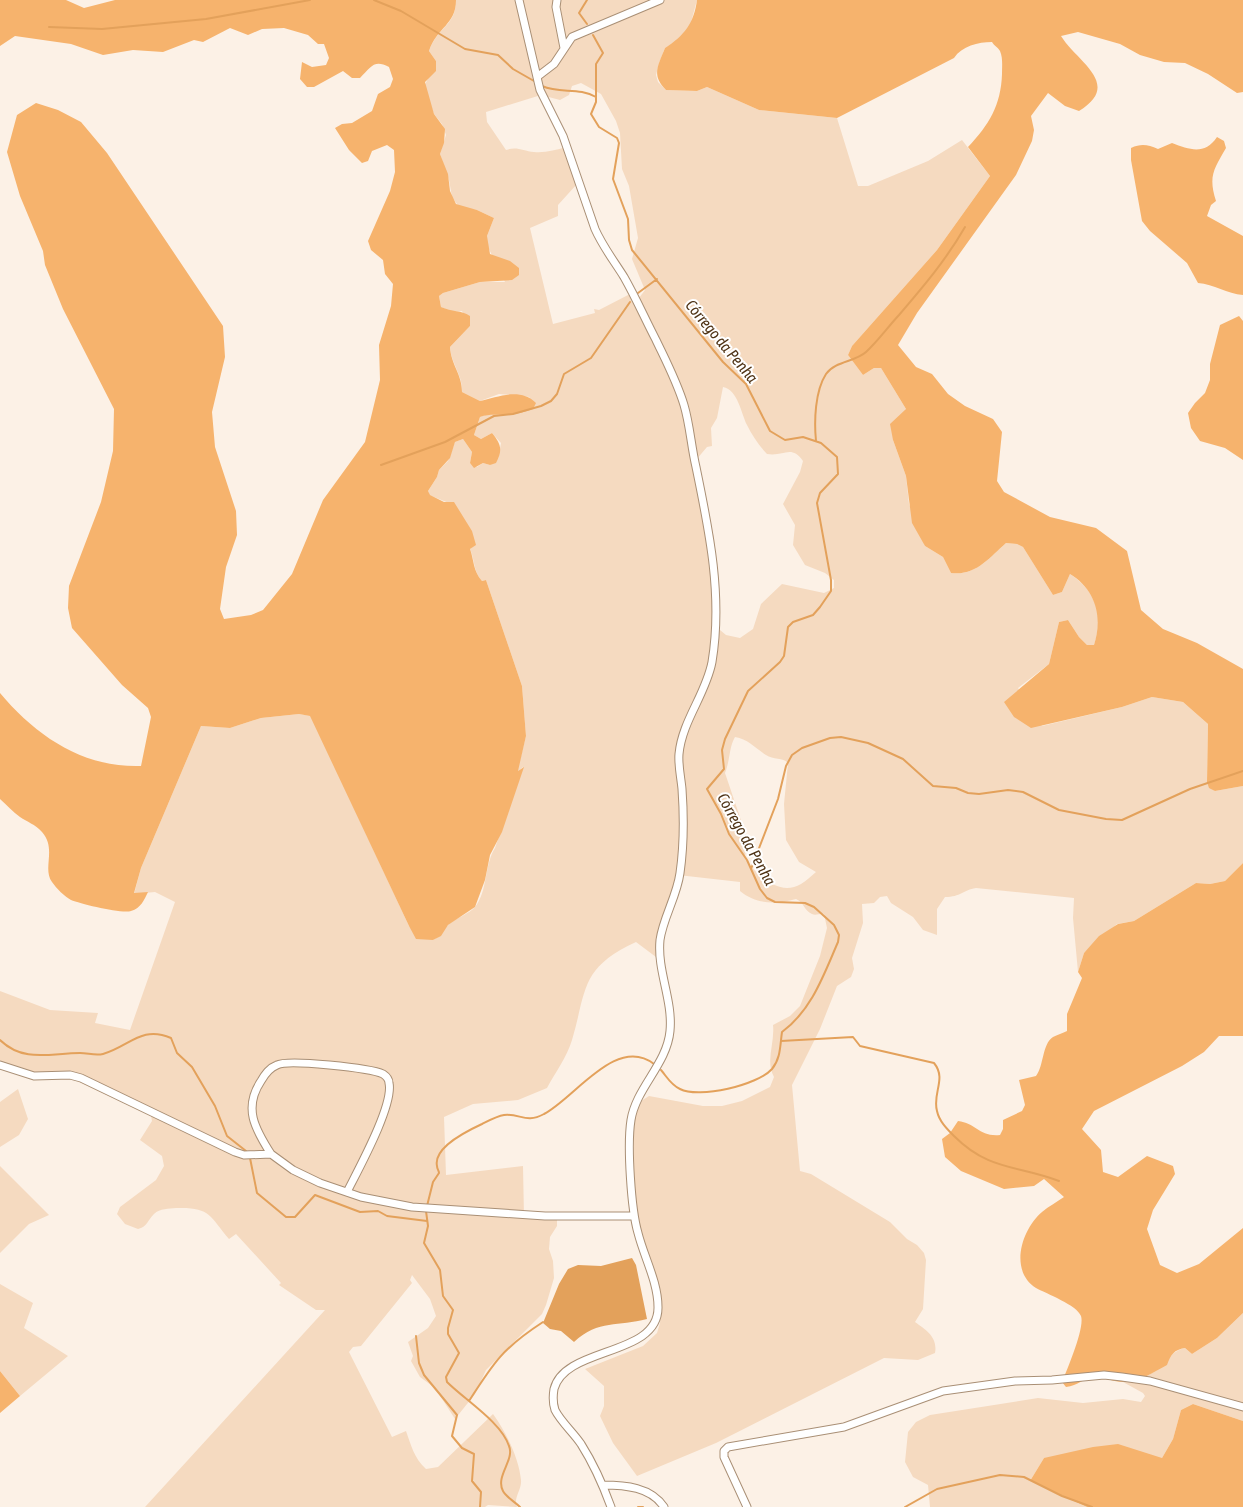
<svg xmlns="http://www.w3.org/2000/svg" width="1243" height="1507" viewBox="0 0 1243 1507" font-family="'Asap Condensed',sans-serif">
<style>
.green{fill:#f5dac0;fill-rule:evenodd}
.forest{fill:#f6b36d}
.water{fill:#e3a15b}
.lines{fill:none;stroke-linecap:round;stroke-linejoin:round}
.stream{stroke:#e3a15b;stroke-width:2}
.minor-casing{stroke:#a98f75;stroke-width:9}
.minor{stroke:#fff;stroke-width:7}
.labels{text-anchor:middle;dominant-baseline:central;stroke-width:4;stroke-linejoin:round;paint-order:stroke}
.water-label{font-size:16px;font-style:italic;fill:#503416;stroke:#fff}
</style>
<rect width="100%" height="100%" fill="#fcf1e6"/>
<path class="green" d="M456 0H697L690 26 680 39 665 48 659 63 656 75 658 82 666 90 697 91 707 87 759 110 837 118 858 186H868L928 161 962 140 990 176 937 250 852 346 848 355 863 375 874 368H881L906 409 893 440 906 476 909 504 925 546 943 557 951 573C976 576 989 558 1006 543L1017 544 1023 547 1053 595 1062 592 1070 574C1096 591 1104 615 1094 645H1087L1079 637 1068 620 1059 622 1049 664 1018 688 1042 726 1122 707 1152 697 1183 702 1208 724 1207 782 1215 791 1243 786V863L1225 881 1210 884 1196 883 1134 921 1117 924 1084 953 1078 972 1073 918 1074 898 976 888C963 890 961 897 945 897L937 909V935L923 930 913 917 891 903 887 896 880 897 874 903 862 904 863 923 852 958 854 969 851 977 837 986 820 1029 792 1085 800 1171 811 1174 890 1222 907 1239 917 1245 924 1253 926 1260 923 1309 915 1322C926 1330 938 1337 935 1353L918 1360 884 1358 716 1443 637 1476 613 1443 600 1416 604 1406V1386L585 1369 643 1346 657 1333 660 1323 661 1299 644 1251 634 1203V1116L641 1101 649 1096 703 1106H722L742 1101 770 1087 774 1077C765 1061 775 1043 773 1025L790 1016 800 1006 820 956 827 928 824 914C820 913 816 916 812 914 804 911 804 902 796 899 776 904 757 905 740 891V882L678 875 670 899 660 960 636 942C580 968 587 989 572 1040 567 1057 555 1073 547 1088L518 1100 473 1104 444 1117 446 1175 523 1166 524 1217 557 1220V1226L550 1237 549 1249 553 1261 554 1278 546 1305 542 1314 486 1370 475 1394 455 1419 435 1388 420 1377 411 1361 413 1356 408 1342 428 1328 436 1316 430 1299 412 1275 410 1280 412 1283 361 1346 353 1347 349 1352 392 1437 406 1431C411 1445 414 1458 426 1469L438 1467 493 1414C506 1432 519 1458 521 1480 522 1490 513 1498 517 1507L488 1505 485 1507H145L325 1310H316L279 1285 281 1283 236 1234 229 1239C209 1215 210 1207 176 1208 169 1209 160 1208 154 1214 148 1220 147 1227 138 1229L125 1224 117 1214 120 1207 156 1180 164 1166 162 1156 140 1140 152 1121 151 1116 73 1079 31 1074 0 1062V991L50 1010 98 1013 95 1023 130 1030 175 902 155 892 134 894 141 868 201 726 230 728 261 718 299 714 311 716 409 926 433 940C441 936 443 930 449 924 456 918 469 914 475 907 488 891 484 865 495 848L523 767 517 772 526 736 522 686 486 580 482 581C473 571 475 560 470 549L472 547 449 503 429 495 428 491 437 477 439 470 448 461 455 442 463 439 472 452 470 463 477 467 483 463 490 465 498 459 501 443 492 433 481 439 474 435 480 417 488 414 506 415 530 397 499 394 480 401 462 392C463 375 451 364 450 347L470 326 462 311 452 312 441 307 439 296 443 293 480 282H505L487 245V236L494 218 477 210 459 207 452 197 449 180 440 154 446 135 442 124 434 114 424 87 436 61 429 51C438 26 456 26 456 0ZM581 83 601 94 616 121 620 133 622 169 629 186 638 238 632 259 645 290 639 298 630 294 599 310 594 309 595 313 553 324 530 228 558 216V205L577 184 566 147C556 150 545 153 534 152 523 151 517 146 506 150L487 122 486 112 541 95 560 100 569 95 572 86ZM723 387C738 390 741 413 747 425 752 435 759 446 767 454 784 457 791 444 803 461L800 472 783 504 795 525 793 545 805 565 825 573 834 580V588L824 593 782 584 761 604 753 629 740 638 726 635 720 630 714 538 696 460 707 447 712 446 711 428 717 418ZM735 737C748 739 755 748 766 755 773 760 783 757 788 763L784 804 786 840 799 862 816 872C811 876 806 881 801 884 779 897 756 875 745 858L747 838 725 773C730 761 729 747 735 737Z
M18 1089 28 1119 19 1135 0 1147V1102Z
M0 1166 49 1215 29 1224 0 1253Z
M0 1284 33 1303 24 1328 68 1356 20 1396 0 1371Z
M1243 1313V1421L1193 1404 1181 1410 1173 1439 1162 1458H1044L1030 1481 1087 1507H930L928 1485 913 1477 905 1462 908 1432 916 1422 930 1415 1038 1398 1083 1403 1123 1399 1141 1402 1145 1396 1143 1393 1123 1382C1133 1380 1144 1378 1154 1372 1166 1364 1170 1351 1185 1348L1192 1354 1217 1338Z"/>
<path class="forest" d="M0 0H66L84 8 115 0H456C456 25 437 27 429 51L436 61V71L425 82 434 114 445 129 444 143 440 154 448 174 450 191 456 204 477 210 494 218 487 236 490 254 510 261 519 268V275L512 280 480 282 443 293 439 296 441 307C452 312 461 310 470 316V326L450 347C451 365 462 374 462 392L480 401C498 397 520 387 536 403L533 409C524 412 514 415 504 415 495 415 489 414 480 417L474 435 481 439 492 433C501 444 503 450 496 463L490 465 483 463 474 468 470 463 472 452 463 439 455 442 450 458 439 470 437 477 428 491 430 495 444 502H454L472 531 476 545 470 549C474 560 473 571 482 581L486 580 522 686 526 736 518 771 524 767 502 832 490 855 485 880 475 907 448 925 441 936 433 940 416 939 409 926 310 716 299 714 261 718 230 728 201 726 141 868 134 893 148 892C144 900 141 908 131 911 122 914 81 904 71 900 65 897 56 888 52 882 42 868 57 849 42 832 35 824 27 822 20 817 13 812 7 805 0 799V693C36 736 83 768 141 766L151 717 148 708 122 685 72 628 68 608 69 586 101 502 113 451 114 409 63 309 45 265 43 251 20 196 7 152 17 115 36 103 58 110 81 122 107 153 223 326 225 357 212 412 215 447 236 511 237 535 226 567 220 609 224 619 251 615 263 610 292 574 323 500 365 442 380 380 379 345 391 306 393 284 385 274 383 260 371 250 368 241 390 191 395 172 394 150 387 145 372 151 368 161 362 163 349 150 335 128 342 124 352 123 372 111 378 94 390 87 393 79 389 67C374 59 371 67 360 78H352L343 71 314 87H307L300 79 302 62 312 67 326 65 329 58 324 44H318L308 35 284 28 262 29 248 35 230 28 203 42 194 40 163 52 133 50 103 55 71 44 15 36 0 46Z
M697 0H1243V92L1237 93 1208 74 1185 63 1164 62 1140 55 1120 44 1078 32 1061 36C1077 62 1123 84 1079 111L1065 106 1048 93 1031 116 1034 130 1032 141 1016 175 917 313 898 345 916 367 932 374 948 394 965 406 993 419 1002 432 997 481 1004 492 1050 517 1096 528 1127 551 1141 610 1163 629 1197 643 1243 669V786L1215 791 1209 788 1207 782 1208 724 1183 702 1152 697 1122 707 1031 728 1014 717 1004 702 1049 664 1059 622 1068 620 1079 637 1087 645H1094C1103 617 1096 590 1070 574L1062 592 1053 595 1023 547 1017 544 1006 543C989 558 976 576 951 573L943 557 925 546 912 523 906 476 893 440 890 424 906 409 881 368H874L863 375 848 355 852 346 937 250 990 176 968 147C989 125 1001 105 1002 74 1002 66 1003 58 1000 51 998 47 994 46 992 42 978 42 962 46 954 58L837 118 759 110 707 87 697 91 666 90C651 75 658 66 665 48 684 36 694 23 697 0Z
M1217 137 1224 141 1226 148C1214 169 1208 176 1216 201L1211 205 1207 216 1243 236V295C1227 294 1214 284 1198 283L1187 263 1150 231 1142 221 1131 160V148C1142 143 1148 145 1158 149L1172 143C1190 150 1205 155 1217 137Z
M1239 316 1243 321V460L1225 448 1200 441 1191 428 1188 413 1195 403 1205 393 1210 380V364L1220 325Z
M1243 863V1036H1219L1204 1052 1182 1066 1094 1111 1082 1129 1101 1150 1103 1172 1118 1177 1147 1156 1173 1166 1175 1174 1153 1210 1147 1229 1160 1265 1177 1273 1199 1264 1243 1228V1313L1217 1338 1192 1354 1185 1348C1174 1350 1171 1354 1167 1365 1154 1372 1139 1382 1123 1382 1114 1382 1104 1377 1095 1377 1084 1377 1078 1386 1066 1387L1062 1382C1067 1370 1085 1328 1081 1316 1077 1305 1047 1294 1036 1288 1009 1271 1021 1230 1042 1212 1049 1206 1057 1202 1064 1197L1044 1179 1034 1186 1004 1189 961 1171 945 1157 942 1139 950 1133 958 1121C976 1123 979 1137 1000 1135L1003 1129V1120L1022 1111 1025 1105 1019 1080 1036 1076C1044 1066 1042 1044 1053 1037 1057 1035 1063 1033 1067 1031V1014L1082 978 1078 972 1084 953 1099 936 1118 924 1134 921 1196 883 1210 884 1225 881Z
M0 1371 20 1396 0 1413Z
M1193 1404 1243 1421V1507H1087L1030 1481 1044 1458 1093 1447 1118 1444 1162 1458 1173 1439 1181 1410Z"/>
<path class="water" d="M632 1258 636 1265 647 1319C618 1327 599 1319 574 1342L561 1331 550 1329 543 1323 559 1284 568 1269 578 1265 601 1266Z"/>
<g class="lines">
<path class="stream" d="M374 0 401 11 465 49 498 55 513 69 534 81
M587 0 579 13 587 24
M49 27 102 29 206 19 310 0
M593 35 603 53 596 64V102L591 114 599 127 617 138 619 143 613 179 628 219 629 240 632 250 723 362 746 384 770 431 785 440 803 437 821 443 837 457 838 474 820 493 817 503 831 580V591L820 607 813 615 793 622 788 627 784 656 780 662 748 691 725 739 722 750 724 769 707 789 721 814 729 834 747 860 760 889 767 898 775 902 805 903 814 907 834 925 839 935 838 942C824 974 812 1010 782 1032 780 1045 781 1058 772 1069 758 1085 699 1099 680 1089 671 1085 667 1077 661 1070
M542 86C560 94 579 87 596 97
M638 293 657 279
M816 441C814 421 815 391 826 374 835 361 855 362 866 352 878 341 887 328 899 315 923 287 946 260 965 227
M381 465 445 442 494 416 513 414 541 406 551 401 557 394 564 374 591 358 630 302
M751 869 778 799 786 766 792 755 802 748 830 738 841 737 868 743 903 759 933 786 956 788 968 793 979 794 1008 790 1023 792 1059 810 1106 819 1122 820 1190 789 1243 771
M0 1040C24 1063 50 1053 80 1053 88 1053 95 1056 103 1054 129 1047 141 1025 171 1038L177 1053 192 1067 215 1106 227 1136 246 1151
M781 1041 853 1037 860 1046 934 1063C947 1079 932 1093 937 1111 939 1121 947 1129 954 1136 989 1171 1017 1165 1059 1181
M250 1158 257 1193 286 1217H295L315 1195 360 1212 378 1211 387 1216 427 1221
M427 1206 433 1182 439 1173C439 1171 437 1169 437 1166 433 1147 469 1130 482 1124 488 1121 497 1116 504 1115 520 1113 526 1124 544 1114 575 1098 616 1035 654 1064
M426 1211 428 1226 424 1243 440 1270 443 1296 453 1310 448 1328V1334L459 1353 446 1377 447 1382C465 1400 501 1422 509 1446 515 1460 495 1476 503 1491 506 1497 515 1502 520 1507
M416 1336 419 1363 424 1375 457 1415 452 1436 462 1448 474 1454 472 1481 481 1492 480 1507
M469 1401C494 1362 503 1348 543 1322
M638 1507H643
M905 1507 937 1489 1000 1475 1024 1477 1062 1496 1092 1507"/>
<defs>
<path id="minor" d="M519 0 540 90 563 136 595 229C603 247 614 261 624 277 636 298 645 319 656 340 666 361 677 382 684 405 690 425 691 446 696 467 709 530 723 596 712 662 706 694 682 721 679 754 678 765 681 778 682 789 684 817 684 845 680 873 677 896 663 918 660 940 657 971 673 1000 670 1031 667 1064 636 1088 631 1120 627 1145 631 1209 638 1233 644 1257 658 1282 658 1307 659 1357 565 1346 554 1389 553 1395 553 1404 555 1410 561 1422 573 1432 581 1444 593 1463 603 1485 611 1507
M557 0 556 7 564 48
M537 77 554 64 572 37 660 0
M0 1065 34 1076 70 1075 81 1078 235 1152 244 1155 271 1154 293 1170 320 1183 361 1197 412 1207 545 1216H634
M271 1154C255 1129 243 1108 261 1081 265 1074 269 1068 277 1065 288 1059 370 1068 383 1074 386 1076 389 1079 389 1083 394 1105 358 1170 347 1192
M603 1485C625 1485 651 1487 664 1507
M747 1507 724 1457V1451L728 1447 844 1427 943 1391 1015 1381 1052 1380 1104 1375 1122 1377 1150 1381 1243 1407"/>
</defs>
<use href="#minor" class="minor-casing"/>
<use href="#minor" class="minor"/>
</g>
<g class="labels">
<g class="water-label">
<text transform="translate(722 341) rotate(50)">Córrego da Penha</text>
<text transform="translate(747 839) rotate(61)">Córrego da Penha</text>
</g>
</g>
</svg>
